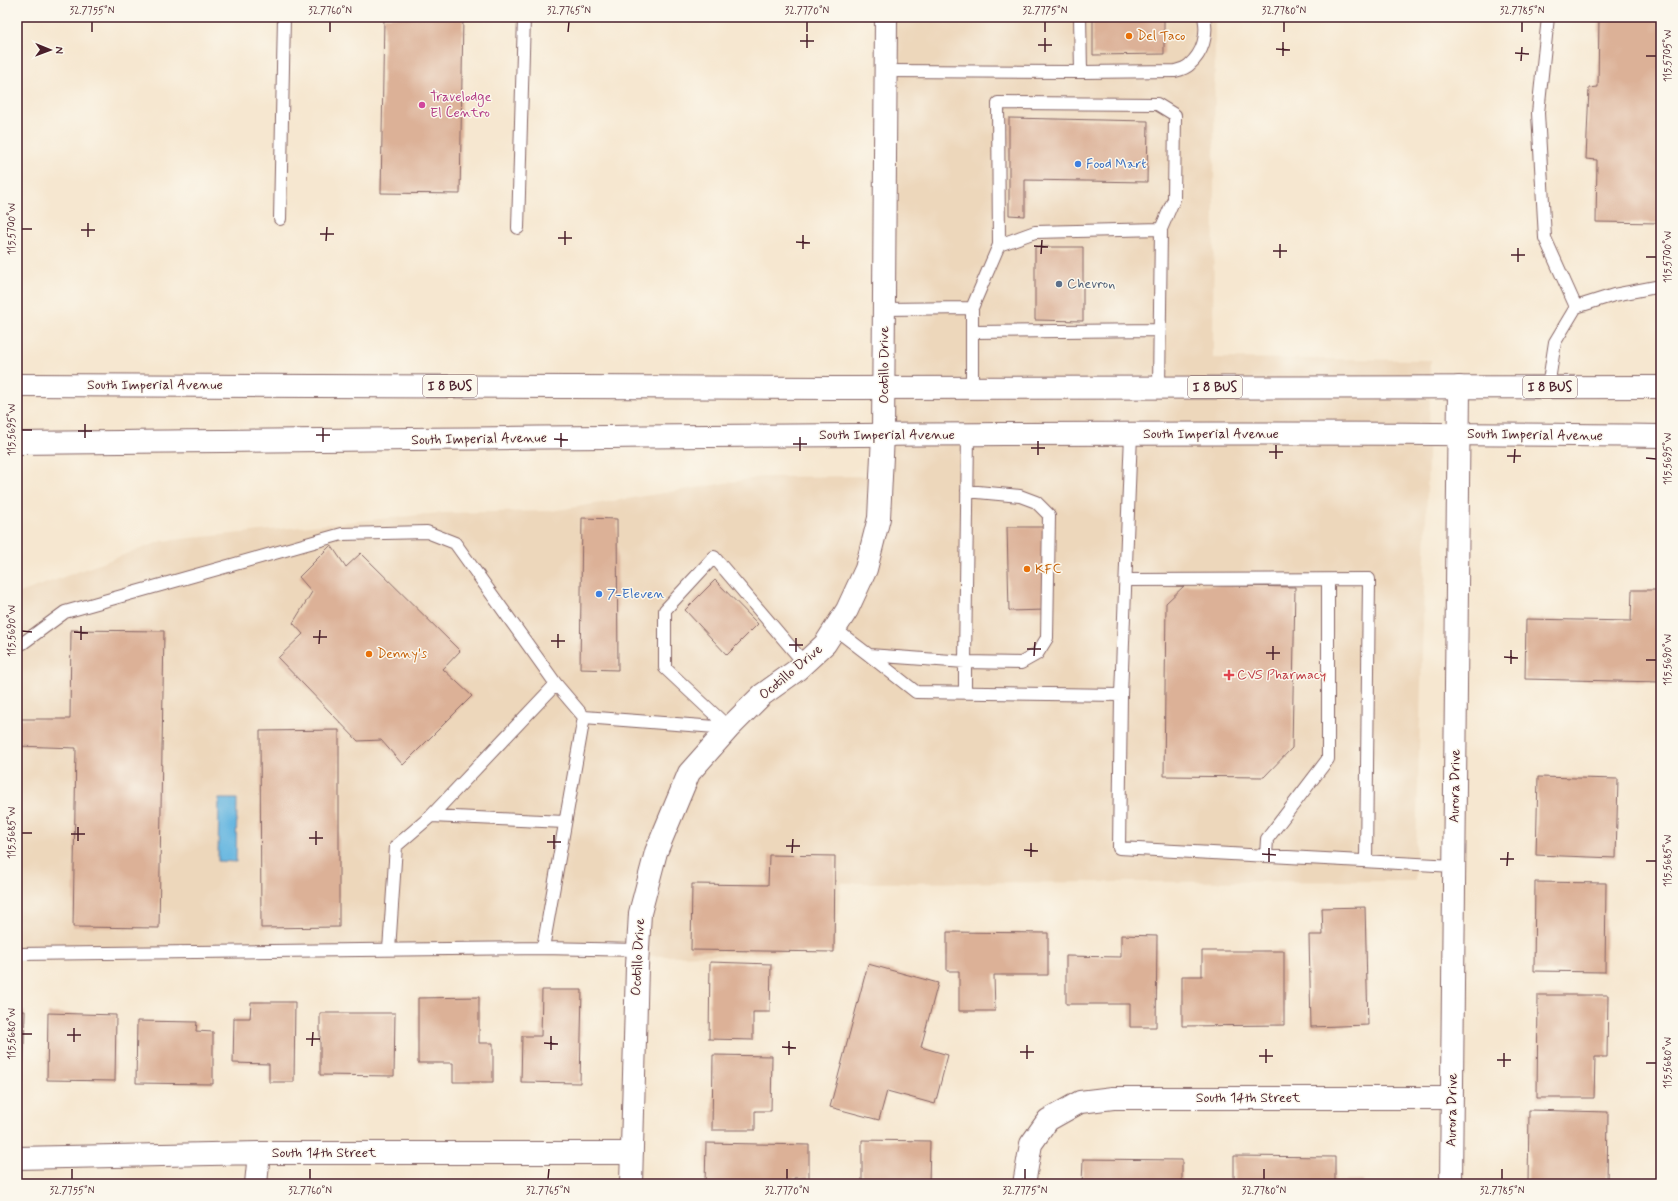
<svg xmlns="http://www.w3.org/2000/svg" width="1678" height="1201" viewBox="0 0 1678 1201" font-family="Mynerve,sans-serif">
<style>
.built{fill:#edd7bb}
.water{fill:#65b6e0;stroke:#586a86}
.building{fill:#dcb197}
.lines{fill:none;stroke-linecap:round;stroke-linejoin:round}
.lane-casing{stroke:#866565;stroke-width:14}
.street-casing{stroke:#866565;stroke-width:24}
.secondary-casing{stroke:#866565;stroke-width:24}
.highway-casing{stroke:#866565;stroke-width:24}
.lane{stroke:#fff;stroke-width:12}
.street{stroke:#fff;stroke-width:22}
.secondary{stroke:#fff;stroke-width:22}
.highway{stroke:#fff;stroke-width:22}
.ticks{fill:none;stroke:#4a1f2b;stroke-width:1.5}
.food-dot{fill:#e8710a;stroke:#fbf7ec;stroke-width:1.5}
.hotel-dot{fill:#d1479c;stroke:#fbf7ec;stroke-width:1.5}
.shop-dot{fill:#3f7fe0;stroke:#fbf7ec;stroke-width:1.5}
.service-dot{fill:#5c6f8a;stroke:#fbf7ec;stroke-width:1.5}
.health-dot{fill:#e0444e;stroke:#fbf7ec;stroke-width:1.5}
.labels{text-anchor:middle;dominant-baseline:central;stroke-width:3;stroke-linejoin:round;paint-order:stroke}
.shield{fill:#fbf7ec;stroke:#7f6065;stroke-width:1}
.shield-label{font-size:13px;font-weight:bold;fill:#4a1f2b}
.food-label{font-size:14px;fill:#c56008;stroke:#fbf7ec;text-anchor:start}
.hotel-label{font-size:14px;fill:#b23c85;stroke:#fbf7ec;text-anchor:start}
.shop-label{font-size:14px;fill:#366cbe;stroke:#fbf7ec;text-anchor:start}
.service-label{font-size:14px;fill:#4e5e75;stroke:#fbf7ec;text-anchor:start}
.street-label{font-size:14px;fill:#4a1f2b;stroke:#fbf7ec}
.health-label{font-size:14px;fill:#be3a42;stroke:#fbf7ec;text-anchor:start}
.neatline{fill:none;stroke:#4a1f2b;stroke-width:1.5}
.ticks-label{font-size:10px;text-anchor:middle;fill:#4a1f2b}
</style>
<rect width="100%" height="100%" fill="#fbf7ec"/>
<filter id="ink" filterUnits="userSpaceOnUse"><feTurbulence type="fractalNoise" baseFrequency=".025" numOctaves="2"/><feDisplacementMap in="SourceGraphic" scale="8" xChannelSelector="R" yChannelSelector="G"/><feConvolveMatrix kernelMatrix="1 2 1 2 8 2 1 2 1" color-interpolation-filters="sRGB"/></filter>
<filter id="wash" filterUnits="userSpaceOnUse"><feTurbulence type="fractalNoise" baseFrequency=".012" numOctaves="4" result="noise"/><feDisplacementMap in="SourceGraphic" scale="16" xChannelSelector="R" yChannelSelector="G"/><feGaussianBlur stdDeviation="0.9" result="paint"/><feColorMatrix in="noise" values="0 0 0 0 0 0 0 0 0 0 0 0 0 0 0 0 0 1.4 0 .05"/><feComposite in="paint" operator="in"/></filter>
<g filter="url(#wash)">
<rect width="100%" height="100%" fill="#f6e7d0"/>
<path class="built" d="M888 17H1215L1213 358 1431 360 1415 881 841 883 834 952 671 956 17 953V594L162 541 440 513 551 511 763 477 880 476Z"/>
<path class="water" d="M219 799H237L236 862 218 861Z"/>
<g id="blocks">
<path class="building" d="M384 17H463L460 194 381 193Z
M1093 17H1164V54L1093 55Z
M1599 17H1661V223L1596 222 1597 160 1586 159 1589 88 1598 87Z
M1009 118 1148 121 1147 182 1025 180V216L1009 215Z
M1035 247H1083V321L1035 320Z
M582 518 617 519 618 670 580 669Z
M1007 527H1044L1046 610 1009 611Z
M331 545 346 567 361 553 460 651 443 669 472 696 403 765 381 740 358 741 278 658 303 634 293 623 312 592 299 577Z
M715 580 758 624 727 655 685 610Z
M1185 585 1295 587 1292 748 1264 777 1164 776 1166 603Z
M1632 590H1661V682L1525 679 1526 619 1631 621Z
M71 630 164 631 159 928 73 927 76 748 17 746V719H70Z
M339 730V927L261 928 260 731Z
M1538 777 1618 779 1616 858 1536 855Z
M769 855 835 856 834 952 691 950 692 884 768 885Z
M1535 882 1606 883 1605 972 1534 971Z
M1365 907 1368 1025 1311 1027 1309 935H1323L1322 908Z
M947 932 1048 933V975H994L995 1011H959V971H947Z
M1121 935 1157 936 1156 1027H1130V1004H1066V956L1121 957Z
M1202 951H1284V1025L1182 1026V976H1202Z
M710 962 771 964 770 1012H753V1040L709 1039Z
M868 964 938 983 921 1047 948 1055 935 1104 887 1091 879 1120 830 1107Z
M542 990H582L580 1083 521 1082 522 1036H541Z
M1538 995H1608L1607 1057H1595L1594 1098H1537Z
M479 997V1043H493V1082H453V1063H418V998Z
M251 1002H295L294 1082H269V1064L233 1063 234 1018H250Z
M17 1011H25L23 1083H17Z
M48 1013 116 1015 115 1081 47 1080Z
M320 1013H395L394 1076 320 1075Z
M137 1021 197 1022 196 1031 213 1032V1084L136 1083Z
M713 1055 772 1056 771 1111H755V1130H712Z
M1529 1110 1608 1112 1607 1184H1528Z
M862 1140 930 1141 929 1184H862Z
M706 1143 809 1145V1178H794V1184H705Z
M1234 1156 1335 1157V1182L1363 1181V1184H1234Z
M1083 1159 1182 1160V1184H1082Z"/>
</g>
</g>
<g filter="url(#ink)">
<use href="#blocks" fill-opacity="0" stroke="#866565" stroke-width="1"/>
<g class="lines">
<defs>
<path id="lane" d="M1548 17 1538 113 1545 238 1576 307
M886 71 1081 72 1080 17
M1081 72 1175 71C1179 70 1186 68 1189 65 1203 53 1208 35 1204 17
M280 219 284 17
M518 228 524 17
M999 245 998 103 1157 104 1175 115 1174 199 1161 229
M972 308V332
M884 309 972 308 999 245 1035 232 1161 229 1159 387
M972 387V332L1160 330
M1548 387 1555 342 1576 307 1614 295 1661 286
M1131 434 1121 695 1119 848 1454 866
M1126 580 1369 579 1366 861
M835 629 869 655 965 662 968 435
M17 643H23L65 612 342 534 427 532 455 543 556 684 584 717
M869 655 916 692 1121 695
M556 684 431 816 565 822
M965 693V662L1021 663 1037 654 1047 638 1049 515 1036 502 1020 496 967 491
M729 728 665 668V610L714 557 804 663
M1266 856 1267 839 1328 759V580
M389 950 396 846 431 816
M638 950 543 948 584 717 729 728
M17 954 543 948"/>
<path id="street" d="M17 1158 259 1153H632
M256 1184 259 1153
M631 1184 637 966 640 913 656 852 689 773 729 728 762 695 797 670 825 644 847 610 866 569 879 518 883 435
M1024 1184 1031 1144 1048 1120 1080 1102 1113 1098H1452
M1451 1184 1459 387"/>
<path id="secondary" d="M883 435 886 17"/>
<path id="highway" d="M17 385 840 388 1661 387
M17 443C565 438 1113 429 1661 436"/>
</defs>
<use href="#lane" class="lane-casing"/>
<use href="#street" class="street-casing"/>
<use href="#secondary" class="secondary-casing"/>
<use href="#highway" class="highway-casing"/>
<use href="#lane" class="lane"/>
<use href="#street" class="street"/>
<use href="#secondary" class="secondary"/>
<use href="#highway" class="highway"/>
</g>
</g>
<path class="ticks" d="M92 32V22M330 32V22M568 32 569 22M807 32V22M1045 32V22M1284 32V22M1522 32V22M800 41H814M1038 45H1052M807 48V34M1276 49 1290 50M1045 52V38M1515 53 1529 54M1283 56V42M1646 56H1656M1521 61 1522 47M22 229H32M81 230H95M320 234H334M88 237V223M558 238H572M326 241 327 227M796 242 810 243M565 245V231M1034 246 1048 247M803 249V235M1273 251H1287M1041 254 1042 240M1511 255H1525M1646 257H1656M1280 258V244M1518 262V248M22 430H32M78 431H92M316 435H330M85 438V424M554 439 568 440M323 442V428M793 444H807M561 447V433M1031 448H1045M800 451V437M1269 452H1283M1038 455V441M1507 456H1521M1646 458 1656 459M1276 459V445M1514 463 1515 449M22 631 32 632M74 632 88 633M313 637H327M81 640V626M551 641H565M319 644 320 630M789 645H803M558 648V634M1027 649H1041M796 652V638M1266 653H1280M1034 656 1035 642M1504 657 1518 658M1273 660V646M1646 660H1656M1511 664V650M22 833H32M71 834H85M309 838H323M78 841V827M547 842H561M316 845V831M786 846H800M554 849V835M1024 850 1038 851M792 853 793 839M1262 854 1276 855M1031 857V843M1500 859H1514M1646 861H1656M1269 862V848M1507 866 1508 852M22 1034H32M67 1035H81M306 1039H320M74 1042V1028M544 1043 558 1044M312 1046 313 1032M782 1047 796 1048M551 1050V1036M1020 1052H1034M789 1055V1041M1259 1056H1273M1027 1059V1045M1497 1060H1511M1266 1063V1049M1646 1063H1656M1504 1067V1053M72 1179V1169M310 1179V1169M548 1179 549 1169M787 1179V1169M1025 1179V1169M1264 1179V1169M1502 1179V1169"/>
<g class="food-dot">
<circle cx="1129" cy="36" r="4"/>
<circle cx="1027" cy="569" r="4"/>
<circle cx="369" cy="654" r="4"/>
</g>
<circle class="hotel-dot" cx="422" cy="105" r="4"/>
<g class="shop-dot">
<circle cx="1078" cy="164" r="4"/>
<circle cx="599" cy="594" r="4"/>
</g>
<circle class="service-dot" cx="1059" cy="284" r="4"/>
<path class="health-dot" d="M1227 669h4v4h4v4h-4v4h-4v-4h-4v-4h4z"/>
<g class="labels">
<g class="shield">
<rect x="423" y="375" width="54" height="22" rx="3"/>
<rect x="1188" y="376" width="54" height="22" rx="3"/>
<rect x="1523" y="376" width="54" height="22" rx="3"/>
</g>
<g class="shield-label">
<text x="450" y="386">I 8 BUS</text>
<text x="1215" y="387">I 8 BUS</text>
<text x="1550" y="387">I 8 BUS</text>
</g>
<g class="food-label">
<text x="1137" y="36">Del Taco</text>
<text x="1035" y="569">KFC</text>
<text x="377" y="654">Denny's</text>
</g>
<g class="hotel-label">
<text x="430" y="97">Travelodge<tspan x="430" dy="16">El Centro</tspan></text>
</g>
<g class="shop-label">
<text x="1086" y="164">Food Mart</text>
<text x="607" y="594">7-Eleven</text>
</g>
<g class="service-label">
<text x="1067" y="284">Chevron</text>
</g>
<g class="street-label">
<text transform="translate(884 365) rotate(-90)">Ocotillo Drive</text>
<text x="155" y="385">South Imperial Avenue</text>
<text x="1211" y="434">South Imperial Avenue</text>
<text x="887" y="435">South Imperial Avenue</text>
<text transform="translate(1535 435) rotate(1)">South Imperial Avenue</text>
<text transform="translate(479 439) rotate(-1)">South Imperial Avenue</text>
<text transform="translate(791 672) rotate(-40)">Ocotillo Drive</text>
<text transform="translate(1455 786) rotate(-89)">Aurora Drive</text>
<text transform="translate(638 957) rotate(-87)">Ocotillo Drive</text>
<text x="1248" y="1098">South 14th Street</text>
<text transform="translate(1452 1110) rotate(-89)">Aurora Drive</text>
<text x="324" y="1153">South 14th Street</text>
</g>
<g class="health-label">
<text x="1237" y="675">CVS Pharmacy</text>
</g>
</g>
<rect width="1678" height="1201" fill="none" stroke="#fbf7ec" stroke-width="44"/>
<g transform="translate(50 50) rotate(91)" stroke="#fbf7ec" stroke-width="3" paint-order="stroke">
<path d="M0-3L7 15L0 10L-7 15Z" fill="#4a1f2b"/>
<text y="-6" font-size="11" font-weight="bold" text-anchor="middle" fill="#4a1f2b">N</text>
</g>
<rect x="22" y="22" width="1634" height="1157" class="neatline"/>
<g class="ticks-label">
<text x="92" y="14">32.7755°N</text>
<text x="330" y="14">32.7760°N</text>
<text x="569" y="14">32.7765°N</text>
<text x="807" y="14">32.7770°N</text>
<text x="1045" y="14">32.7775°N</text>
<text x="1284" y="14">32.7780°N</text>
<text x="1522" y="14">32.7785°N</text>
<text transform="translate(1667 56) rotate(-90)" y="4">115.5705°W</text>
<text transform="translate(11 229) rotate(-90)" y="4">115.5700°W</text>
<text transform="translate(1667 257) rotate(-90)" y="4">115.5700°W</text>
<text transform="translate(11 430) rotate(-90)" y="4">115.5695°W</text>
<text transform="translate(1667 459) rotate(-90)" y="4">115.5695°W</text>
<text transform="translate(11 631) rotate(-90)" y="4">115.5690°W</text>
<text transform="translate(1667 660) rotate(-90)" y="4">115.5690°W</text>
<text transform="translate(11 833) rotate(-90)" y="4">115.5685°W</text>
<text transform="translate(1667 861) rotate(-90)" y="4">115.5685°W</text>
<text transform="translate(11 1034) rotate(-90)" y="4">115.5680°W</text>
<text transform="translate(1667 1063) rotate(-90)" y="4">115.5680°W</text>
<text x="72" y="1194">32.7755°N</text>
<text x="310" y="1194">32.7760°N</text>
<text x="548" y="1194">32.7765°N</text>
<text x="787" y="1194">32.7770°N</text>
<text x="1025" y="1194">32.7775°N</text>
<text x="1264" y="1194">32.7780°N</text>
<text x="1502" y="1194">32.7785°N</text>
</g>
</svg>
